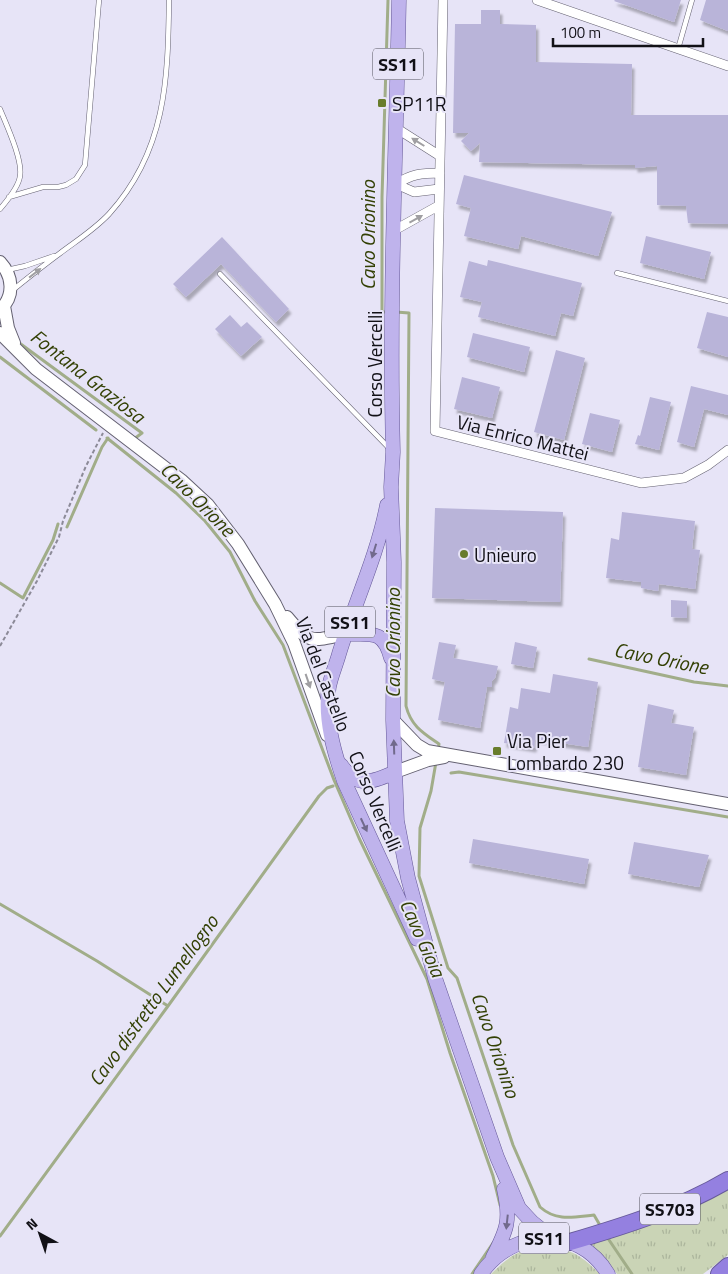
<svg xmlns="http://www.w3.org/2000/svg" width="728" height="1274" viewBox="0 0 728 1274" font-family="'Titillium Web',sans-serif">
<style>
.grass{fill:url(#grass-tufts)}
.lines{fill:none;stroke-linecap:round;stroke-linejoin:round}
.stream{stroke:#a1ad89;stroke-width:3}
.building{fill:#b9b4d9;filter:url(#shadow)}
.lane-casing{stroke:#646171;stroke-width:5.5}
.street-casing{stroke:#646171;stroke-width:10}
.secondary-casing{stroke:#646171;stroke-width:14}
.primary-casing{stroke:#665999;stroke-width:15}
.highway-casing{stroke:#665999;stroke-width:18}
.path{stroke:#8c8a98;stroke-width:2;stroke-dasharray:4 2.5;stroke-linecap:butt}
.lane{stroke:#fff;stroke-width:4.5}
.street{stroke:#fff;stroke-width:9}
.secondary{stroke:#fff;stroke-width:12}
.primary{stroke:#bfb3ec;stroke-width:14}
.highway{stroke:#9480e0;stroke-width:16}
.oneway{fill:#a09fa2}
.oneway2{fill:#716a8c}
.poi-dot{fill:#687c2c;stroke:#e7e4f7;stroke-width:2}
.labels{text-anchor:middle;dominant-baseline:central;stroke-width:4;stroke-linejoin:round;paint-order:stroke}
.shield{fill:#e7e4f7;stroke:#51505a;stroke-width:1}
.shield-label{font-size:18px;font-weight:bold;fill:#111016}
.poi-label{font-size:19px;fill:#111016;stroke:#e7e4f7;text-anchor:start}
.street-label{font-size:19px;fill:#111016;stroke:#e7e4f7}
.water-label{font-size:20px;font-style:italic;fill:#334004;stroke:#e7e4f7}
</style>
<defs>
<pattern id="grass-tufts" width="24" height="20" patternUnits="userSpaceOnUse" patternTransform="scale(1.25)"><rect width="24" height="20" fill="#cad4b6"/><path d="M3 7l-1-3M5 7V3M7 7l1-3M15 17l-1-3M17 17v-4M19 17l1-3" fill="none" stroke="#acb59c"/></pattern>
<filter id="shadow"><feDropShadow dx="2.5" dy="4.5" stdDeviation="1" flood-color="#0004"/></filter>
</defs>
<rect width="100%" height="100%" fill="#e7e4f7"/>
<path class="grass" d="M728 1188V1255L703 1274H617L599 1252 590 1243 628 1233 670 1217Z
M545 1246C572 1250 580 1254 600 1274H491C510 1255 518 1250 545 1246Z"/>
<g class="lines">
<path class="stream" d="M387 312H382V197L388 0
M396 312 409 313 406 706C411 726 423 733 439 744L438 751
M18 342 142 433 134 439
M0 357 96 430
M107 438 176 493 205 521 230 552 255 601 283 645 334 780 359 838 427 979 450 1053 493 1176 500 1205
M67 527 102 447 108 438
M0 583 23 598 53 540 58 524
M589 659 694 682 728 686
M436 762 431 791 420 828 419 876 448 968 457 978 513 1145 540 1207C557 1222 574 1217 594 1215L601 1227
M451 773 459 772 728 817
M0 904 97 961 168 1006
M0 1236 168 1006 319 796 327 788 333 786
M607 1237 632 1274
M472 1274 493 1243"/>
</g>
<path class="building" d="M615 0H681L674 22 614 1Z
M706 0H728V31L700 20Z
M481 10H500V24L536 25V62L632 64 631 115H728V224L688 223 686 206 657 205V166L635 168V165L479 162 480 143 471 151 461 141 469 133H453L455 24H481Z
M464 175 612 212 598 256 521 236 518 249 464 236 471 208 456 204Z
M646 236 711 252 704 279 640 263Z
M222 237 289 309 276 322 221 264 186 297 173 284Z
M488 260 582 283 573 316 561 313 555 336 478 317 482 302 460 297 469 261 487 266Z
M707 312 728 317V357L697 348Z
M230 315 241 327 247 322 262 337 241 356 215 329Z
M473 333 530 347 524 372 467 357Z
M556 350 585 358 564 440 534 432Z
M462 377 500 387 492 418 454 409Z
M691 386 728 395V415L704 409 694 447 677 442Z
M650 397 671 402 659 450 635 444 638 435 640 436Z
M590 413 620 420 612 452 582 444Z
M435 508 563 512 560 602 432 598Z
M622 512 695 521 692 549 700 550 695 589 659 584 658 591 641 588V582L606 578 611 538 619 540Z
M671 600 687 601V618L671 617Z
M439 642 456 645 453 658 498 666 495 678 492 681V687H487L480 728 438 720 445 682 432 679Z
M515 642 537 647 533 668 511 664Z
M553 674 598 682 588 747 535 739 534 748 504 743 510 707 518 709 521 688 550 693Z
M648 704 674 710 671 723 694 727 686 775 638 767Z
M473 839 589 859 584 884 469 863Z
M634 842 709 855 699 887 628 874Z"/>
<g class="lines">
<defs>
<path id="lane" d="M678 49 692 0
M0 109C6 124 23 160 20 176 19 186 6 202 0 209
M9 197 43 187H58L66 185 76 179 85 165 99 0
M7 270 25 266 54 256
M617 273 728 301
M220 274 390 449
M14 289C29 277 44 265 59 254 76 241 94 230 109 214 166 151 168 80 169 0"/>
<path id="street" d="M443 0 435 431 641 483 684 478 708 465 728 450
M537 0 728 66
M396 128 440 156
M396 184C412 174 421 173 440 173
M396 184 414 192 439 189
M393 231 438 206"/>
<path id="secondary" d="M0 262C13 276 15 296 0 310
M4 306 8 328 14 343
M0 333 36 369 181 480 208 505 238 544 275 604 294 643 327 735
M287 617C310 645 312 641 345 634
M393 720 417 745 427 751 728 804
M395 772 428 760 444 757"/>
<path id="primary" d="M399 0C396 151 389 301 393 452L391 487 394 562 393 720 397 821 408 878 435 978 497 1157 519 1208 532 1222 552 1238
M387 505C377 557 354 604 339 654 336 665 331 676 329 687 324 718 334 752 344 781L417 939
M345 634C370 635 383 628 391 658
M341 765C357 789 373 782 395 772
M493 1257C507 1230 511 1220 504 1189
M481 1274C511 1229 579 1224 608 1274"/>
<path id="highway" d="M570 1242C624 1226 679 1209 728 1180
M719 1274 728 1266"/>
</defs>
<use href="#lane" class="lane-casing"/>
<use href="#street" class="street-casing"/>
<use href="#secondary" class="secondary-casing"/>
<use href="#primary" class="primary-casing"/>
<use href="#highway" class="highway-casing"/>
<path class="path" d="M0 646 37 581 59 537 63 521 86 466 103 433"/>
<use href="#lane" class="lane"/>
<use href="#street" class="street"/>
<use href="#secondary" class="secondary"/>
<use href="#primary" class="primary"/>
<use href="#highway" class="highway"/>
</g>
<defs><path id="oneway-solid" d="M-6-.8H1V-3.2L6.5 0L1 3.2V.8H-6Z" transform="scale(1.25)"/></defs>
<g class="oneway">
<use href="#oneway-solid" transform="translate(418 142) rotate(-148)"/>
<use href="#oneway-solid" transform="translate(416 219) rotate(-29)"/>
<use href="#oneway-solid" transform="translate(35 273) rotate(-38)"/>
<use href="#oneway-solid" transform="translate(308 681) rotate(71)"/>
</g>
<g class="oneway2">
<use href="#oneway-solid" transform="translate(374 551) rotate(107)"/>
<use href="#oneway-solid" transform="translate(394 747) rotate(-92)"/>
<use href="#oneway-solid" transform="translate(364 825) rotate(65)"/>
<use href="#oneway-solid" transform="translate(507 1222) rotate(96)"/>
</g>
<g class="poi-dot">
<rect x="377" y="98" width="10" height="10" rx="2.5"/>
<circle cx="464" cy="554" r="5"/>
<rect x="492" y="746" width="10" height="10" rx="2.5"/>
</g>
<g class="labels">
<g class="shield">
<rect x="373" y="48.5" width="50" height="31" rx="4"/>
<rect x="325" y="606.5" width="50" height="31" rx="4"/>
<rect x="640" y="1193.5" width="60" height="31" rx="4"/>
<rect x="519" y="1222.5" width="50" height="31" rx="4"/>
</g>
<g class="shield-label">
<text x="398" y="64">SS11</text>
<text x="350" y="622">SS11</text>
<text x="670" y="1209">SS703</text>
<text x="544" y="1238">SS11</text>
</g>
<g class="poi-label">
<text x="392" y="103">SP11R</text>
<text x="474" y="554">Unieuro</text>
<text x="507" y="740">Via Pier<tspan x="507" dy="22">Lombardo 230</tspan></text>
</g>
<g class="street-label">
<text transform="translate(374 364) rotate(-90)">Corso Vercelli</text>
<text transform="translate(523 437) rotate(14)">Via Enrico Mattei</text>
<text transform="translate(324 674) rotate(69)">Via del Castello</text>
<text transform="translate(376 801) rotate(67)">Corso Vercelli</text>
</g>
<g class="water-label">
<text transform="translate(367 235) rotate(-90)">Cavo Orionino</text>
<text transform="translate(88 376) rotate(38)">Fontana Graziosa</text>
<text transform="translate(198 499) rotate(45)">Cavo Orione</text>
<text transform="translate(392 643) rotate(-90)">Cavo Orionino</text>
<text transform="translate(661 658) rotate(11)">Cavo Orione</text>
<text transform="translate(423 938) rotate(66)">Cavo Gioia</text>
<text transform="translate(153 1000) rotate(-54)">Cavo distretto Lumellogno</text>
<text transform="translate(496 1045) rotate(71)">Cavo Orionino</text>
</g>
</g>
<g transform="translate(40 1234) rotate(320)" stroke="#e7e4f7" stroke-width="4" paint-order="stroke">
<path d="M0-4L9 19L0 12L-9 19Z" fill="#111016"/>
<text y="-8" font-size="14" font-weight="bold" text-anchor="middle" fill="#111016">N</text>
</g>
<path d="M553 38v8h150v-8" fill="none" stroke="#111016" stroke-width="2.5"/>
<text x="560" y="38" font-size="15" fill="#111016" stroke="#e7e4f7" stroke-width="4" paint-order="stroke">100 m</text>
</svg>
